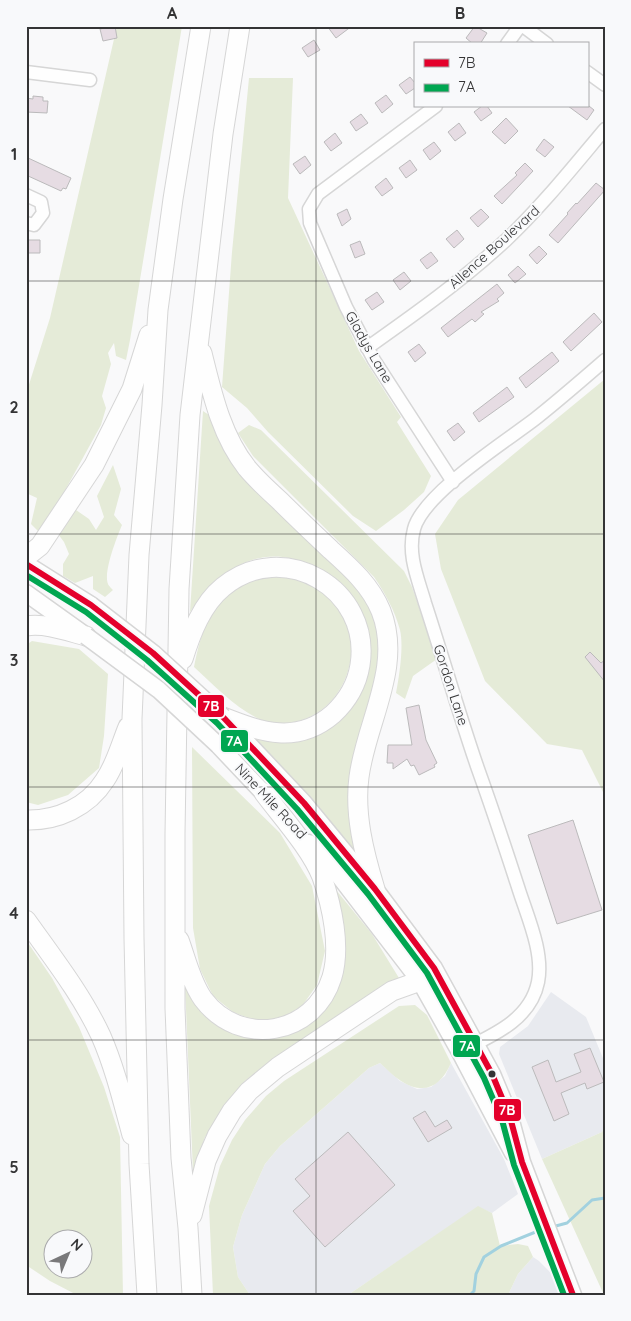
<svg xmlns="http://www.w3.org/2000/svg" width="631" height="1321" viewBox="0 0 631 1321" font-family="Quicksand,sans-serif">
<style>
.built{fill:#e8eaef}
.green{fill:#e5ebd8;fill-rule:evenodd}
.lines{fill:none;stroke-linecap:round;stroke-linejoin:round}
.stream{stroke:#a2d1df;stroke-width:3}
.building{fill:#e6dce3;stroke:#bbbabb}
.minor-casing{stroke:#d6d6d6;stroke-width:15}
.major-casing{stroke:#d6d6d6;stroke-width:19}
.highway-casing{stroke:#d6d6d6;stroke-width:21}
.minor{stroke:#fefefe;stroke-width:12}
.major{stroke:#fefefe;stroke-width:16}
.highway{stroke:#fefefe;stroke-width:19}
.major-bridge-casing{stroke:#d6d6d6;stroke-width:19;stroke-linecap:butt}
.major-bridge{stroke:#fefefe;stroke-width:16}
.bus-1-casing{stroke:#f8f9fb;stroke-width:10}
.bus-2-casing{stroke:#f8f9fb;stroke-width:10}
.bus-1{stroke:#e4002b;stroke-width:6}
.bus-2{stroke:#00a651;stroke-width:6}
.grid{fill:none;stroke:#343435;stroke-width:1;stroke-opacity:0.55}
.bus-dot{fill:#343435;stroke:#f8f9fb;stroke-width:2}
.labels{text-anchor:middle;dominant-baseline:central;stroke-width:4;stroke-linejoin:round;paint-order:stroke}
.street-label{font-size:14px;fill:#343435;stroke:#f8f9fb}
.line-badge{stroke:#f8f9fb;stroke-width:2}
.badge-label{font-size:14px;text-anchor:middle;font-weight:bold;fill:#fff}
.neatline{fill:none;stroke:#343435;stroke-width:2}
.grid-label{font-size:16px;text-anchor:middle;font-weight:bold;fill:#343435}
</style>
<rect width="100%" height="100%" fill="#f9f9fa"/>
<path class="built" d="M551 992 586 1017 605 1063V1125L602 1132 542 1159 499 1054 500 1047 528 1026Z
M380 1063 400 1081 417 1089 431 1087 445 1076 451 1063 504 1159 518 1194 492 1213 478 1207 348 1295H250L238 1277 233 1247 242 1215 265 1164 280 1146 369 1068Z
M533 1257 539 1261 552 1274 560 1295H508L518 1274Z"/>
<path class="green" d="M117 26H182L130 340 126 360 116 356 114 343 108 353 111 364 102 396 106 408 101 425 41 534 31 524 37 498 26 493V394L50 318Z
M249 78H293L288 198 359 351 401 417 397 422 431 476 424 492 404 510 376 531 353 516 268 432 247 408 222 387 232 252Z
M605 379V796L582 750 547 744 485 681 441 569 435 534 458 500Z
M203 411 212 417 353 579 374 613 380 638 357 855 300 786 251 735 300 739 365 679C360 656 355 634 350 611 348 605 347 595 344 589 335 576 323 571 310 565 258 541 220 571 190 612Z
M249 425 261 430 404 571 412 587 437 659 413 676 405 699 396 693C399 677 404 647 400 630 395 611 385 593 374 577L253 456 238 433Z
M113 465 121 489 114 515 122 525C117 537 103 572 108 584 108 585 112 589 113 590L105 597 93 589V576L75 583 63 576V564L69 554 64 542 58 534 76 510 89 519 96 530 104 517 97 496Z
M271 574C289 576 307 578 322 588 371 623 356 705 299 721 288 725 277 726 266 722 239 712 215 686 194 667 201 632 212 593 249 579 255 576 264 576 271 574Z
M32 641 79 649 108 674 104 736 99 768 68 795 38 805 26 802V645Z
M192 747 280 833 312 886 325 951 317 985 302 1006 282 1018 256 1021 233 1012 213 996 200 969 193 928Z
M332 885 372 934 399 978 284 1052 245 1081 227 1102 205 1137 193 1172 185 986H189L208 1017 234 1034 250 1038H269L291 1034 314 1020 330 1000Z
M26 940 52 978 79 1027 104 1087 120 1137 123 1295H77L50 1281 26 1265ZM52 1238H82V1268H52Z
M415 1005 427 1015 451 1063C441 1086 425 1096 401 1081 393 1076 387 1069 380 1063L369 1068 280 1146 265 1164 242 1215 233 1247 238 1277 250 1295H213L209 1206 220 1166 232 1140 245 1120 266 1096 284 1081 399 1006Z
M605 1125V1295H604L542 1159 602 1132Z
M478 1206 492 1213 500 1246 518 1244 528 1246 533 1257 518 1274 508 1295H348Z"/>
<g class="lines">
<path class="stream" d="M552 1227 567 1223 592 1200 605 1198
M470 1295 474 1291 476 1274 484 1257 501 1246 543 1229"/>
</g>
<path class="building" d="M115 26 117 38 103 41 100 29Z
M327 26H352L336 38Z
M475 26 487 33 480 44H473L466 38Z
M314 40 320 50 308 57 302 48Z
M410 77 415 83V88L406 94 399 85Z
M386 95 393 104 382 113 375 103Z
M33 96 43 97V101H48L47 113 26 112V98L33 99Z
M482 106H487L492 113 481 121 474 112Z
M568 106H589L594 110 587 120Z
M361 114 368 123 356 131 350 122Z
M506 118 518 131 505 144 492 132Z
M459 123 466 133 455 141 448 132Z
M335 133 342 143 331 151 324 142Z
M544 139 554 147 545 157 536 150Z
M434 142 441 151 430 160 423 150Z
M305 156 311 165 300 174 293 164Z
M26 157 71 178 66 189 63 188 61 191 26 175Z
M410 160 417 170 406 178 399 168Z
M525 163 533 171 502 204 494 196 517 175 515 173Z
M386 178 393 188 382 196 375 187Z
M596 183 605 190 558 243 549 235 568 214 567 213 576 203 577 204Z
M347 209 351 219 342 226 337 214Z
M481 209 489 217 478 227 470 218Z
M457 230 464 239 454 248 446 239Z
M26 240H40V253H26Z
M360 241 365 254 355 258 350 245Z
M539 246 547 254 537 264 529 255Z
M431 252 438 261 427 269 420 260Z
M518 266 526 274 515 283 508 275Z
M404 272 411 281 400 290 393 280Z
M497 284 504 293 497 299 499 301 481 312 484 314 475 322 472 319 448 337 441 328Z
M377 292 384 302 372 310 365 300Z
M594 313 602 322 571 351 563 342Z
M419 344 426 353 415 362 408 352Z
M552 352 559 361 526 388 519 378Z
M507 387 514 397 479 422 473 413Z
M458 423 465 432 454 441 447 431Z
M590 652 601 663 605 660V682L585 657Z
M419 705 426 740 437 763 434 765 435 767 419 775 414 765 411 766 407 759 393 769V763H387L388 745H412L406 708Z
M573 820 602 910 557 924 528 835Z
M590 1048 604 1082 587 1089 585 1083 561 1093 569 1114 554 1121 532 1067 548 1060 556 1082 581 1072 574 1054Z
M425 1111 435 1127 447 1120 452 1128 428 1142 413 1118Z
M348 1132 395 1185 325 1247 293 1211 310 1196 295 1179Z"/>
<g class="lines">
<defs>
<path id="minor" d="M523 26 547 44
M507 44 520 26
M26 72 90 80
M587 72 605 85
M436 106 318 194 309 209 310 223 346 307 374 360 453 482
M26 195 41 202 43 213 34 225 26 223
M367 348C415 314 463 280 506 240 542 206 573 167 605 129
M469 1047C498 1033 531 1017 538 982 544 952 527 916 518 887 505 847 492 808 478 769 459 714 443 658 425 603 418 579 407 554 414 529 423 494 505 442 535 419 559 400 582 380 605 360"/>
<path id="major" d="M26 564 91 605
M26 593 82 633
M223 717 304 803 375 889 434 968 492 1074 510 1117 522 1162 573 1295
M218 745 272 802
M309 843 340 877 420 981 460 1052 513 1153"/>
<path id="highway" d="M202 353C212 393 221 435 247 468 257 480 268 490 279 500 296 517 314 534 331 550 351 568 371 586 381 611 403 667 366 722 359 777 354 814 364 853 375 889
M26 557 40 546 94 465 132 389 149 335
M26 626C46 623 67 631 86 636
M183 659C191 633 202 604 223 587 283 537 372 589 360 665 357 684 347 701 333 714 297 745 261 732 223 717
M26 820C57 821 88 807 105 780 116 764 121 744 128 727
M26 920C53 958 82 995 101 1036 115 1068 123 1102 132 1135
M179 940C186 959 191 982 203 999 240 1048 314 1036 332 977 341 947 332 906 322 877 311 849 282 817 264 793
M192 1215 206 1161 217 1136 232 1111 249 1091 278 1067 392 991 420 981
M147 1295 139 1164 134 938 132 719 139 555 152 405 158 310 173 199 201 26
M192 1295 188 1228 181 1158 175 1008V834L179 589 190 415 223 134 240 26"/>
</defs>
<use href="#minor" class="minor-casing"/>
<use href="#major" class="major-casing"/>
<use href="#highway" class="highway-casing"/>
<use href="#minor" class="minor"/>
<use href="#major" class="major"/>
<use href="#highway" class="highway"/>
<defs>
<path id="major-bridge" d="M91 605 153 653 223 717
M86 636 159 690 218 745"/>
</defs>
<use href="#major-bridge" class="major-bridge-casing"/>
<use href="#major-bridge" class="major-bridge"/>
<defs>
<path id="bus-1" d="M26 564 91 605 153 653 223 717 304 803 375 889 434 968 492 1074 510 1117 522 1162 573 1295"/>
<path id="bus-2" d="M26 575 86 612 147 660 217 723 297 809 368 894 427 973 484 1078 502 1120 514 1165 564 1295"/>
</defs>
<use href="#bus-1" class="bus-1-casing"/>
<use href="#bus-2" class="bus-2-casing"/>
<use href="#bus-1" class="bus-1"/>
<use href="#bus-2" class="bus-2"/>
</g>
<path class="grid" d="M316 26V1295M26 281H605M26 534H605M26 787H605M26 1040H605"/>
<circle class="bus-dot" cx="492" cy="1074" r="4.5"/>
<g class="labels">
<g class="street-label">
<text transform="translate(494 247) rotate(-42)">Allence Boulevard</text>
<text transform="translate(369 347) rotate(60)">Gladys Lane</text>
<text transform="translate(451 685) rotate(72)">Gordon Lane</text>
<text transform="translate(271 801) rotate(47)">Nine Mile Road</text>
</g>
</g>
<g class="line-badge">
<rect x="197" y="694" width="28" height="24" rx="5" fill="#e4002b"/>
<rect x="220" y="729" width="29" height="24" rx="5" fill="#00a651"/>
<rect x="452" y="1034" width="29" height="24" rx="5" fill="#00a651"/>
<rect x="493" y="1098" width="29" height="24" rx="5" fill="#e4002b"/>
</g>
<g class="badge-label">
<text x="211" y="711">7B</text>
<text x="234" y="746">7A</text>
<text x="467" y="1051">7A</text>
<text x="507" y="1115">7B</text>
</g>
<rect width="631" height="1321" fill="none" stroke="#f8f9fb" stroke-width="55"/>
<rect x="414" y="42" width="175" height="65" fill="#f8f9fb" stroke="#aaaaac"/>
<rect x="424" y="59" width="25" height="8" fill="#e4002b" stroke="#aaaaac"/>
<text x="458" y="68" font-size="15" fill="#343435">7B</text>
<rect x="424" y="84" width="25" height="8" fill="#00a651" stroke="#aaaaac"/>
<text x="458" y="92" font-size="15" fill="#343435">7A</text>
<g transform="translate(68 1254) rotate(44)"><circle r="24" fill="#f8f9fb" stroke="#aaaaac"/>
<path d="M0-4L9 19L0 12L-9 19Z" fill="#79797a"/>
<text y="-8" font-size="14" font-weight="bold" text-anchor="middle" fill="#343435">N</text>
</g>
<rect x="28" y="28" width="576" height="1266" class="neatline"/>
<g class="grid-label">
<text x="172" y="19">A</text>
<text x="460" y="19">B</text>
<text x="14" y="160">1</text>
<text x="14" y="413">2</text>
<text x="14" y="666">3</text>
<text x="14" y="919">4</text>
<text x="14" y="1173">5</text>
</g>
</svg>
